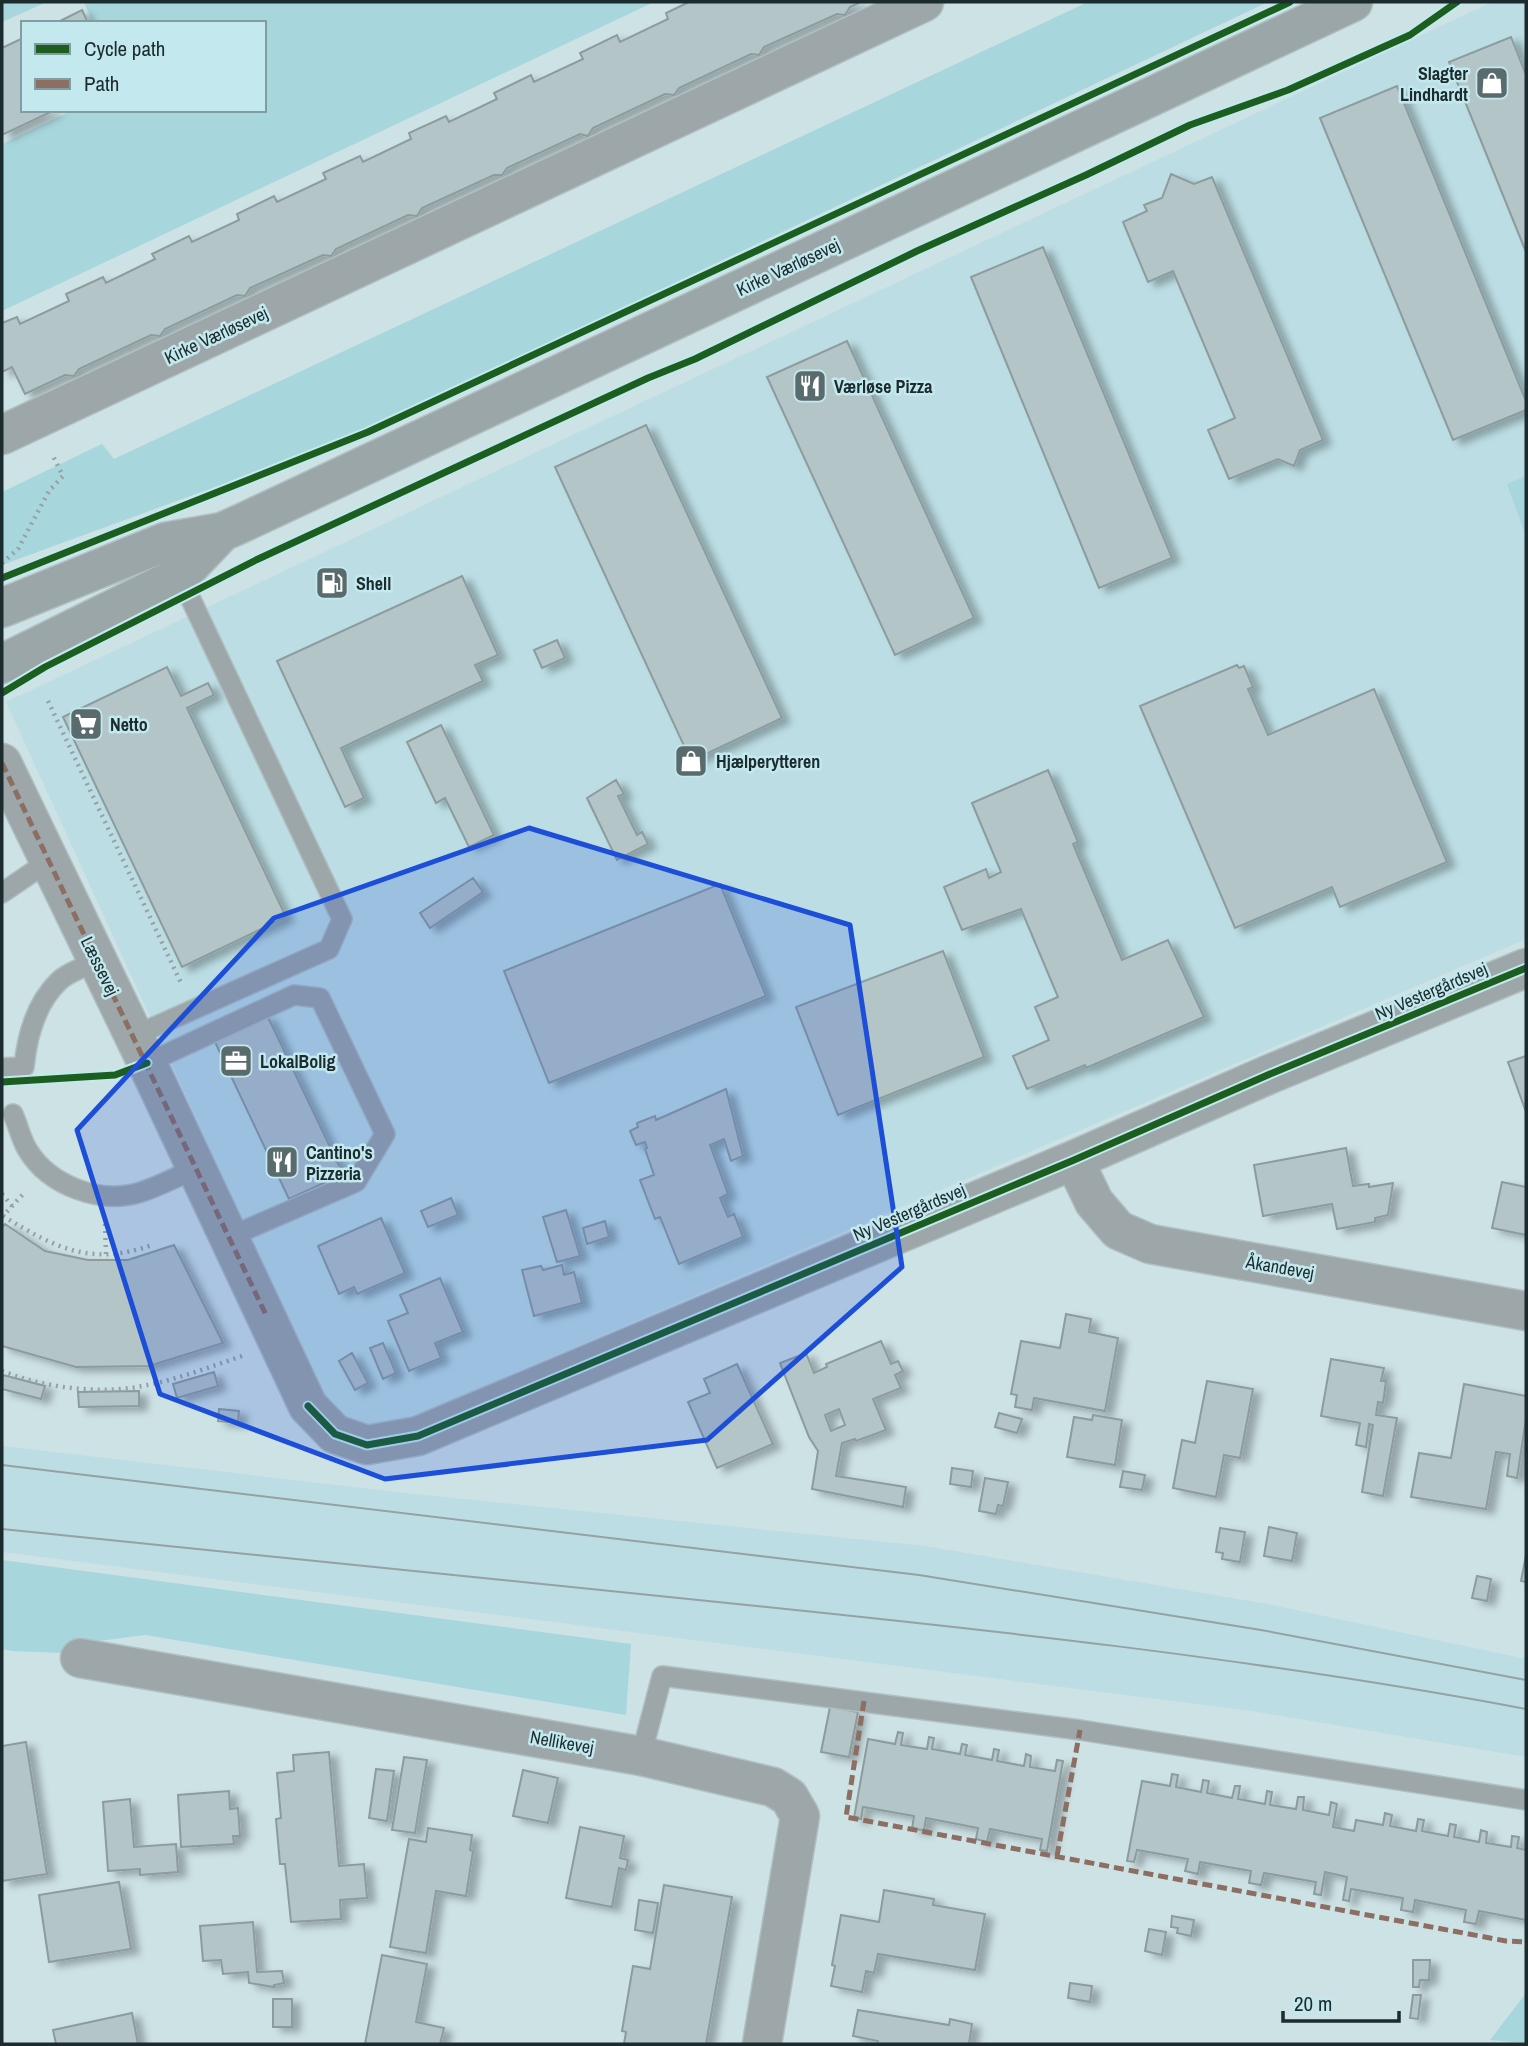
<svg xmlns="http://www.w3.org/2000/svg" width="1528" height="2046" viewBox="0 0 1528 2046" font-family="'Archivo Narrow',sans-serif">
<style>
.built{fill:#bbdde3}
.green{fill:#a8d6dd}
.building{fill:#b4c5c7;stroke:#8c9c9e;stroke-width:2;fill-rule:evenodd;filter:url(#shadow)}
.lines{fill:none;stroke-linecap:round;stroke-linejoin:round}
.lane-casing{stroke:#afbfc2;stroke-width:22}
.street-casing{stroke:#afbfc2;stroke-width:41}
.secondary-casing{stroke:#afbfc2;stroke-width:41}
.path{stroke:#97a1a3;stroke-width:4.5;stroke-dasharray:2 5;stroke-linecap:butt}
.lane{stroke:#9da6a8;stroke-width:19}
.street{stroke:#9da6a8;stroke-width:38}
.secondary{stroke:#9aa6a7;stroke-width:38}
.tram{stroke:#96a1a3;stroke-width:2}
.quiet{stroke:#8d6e63;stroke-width:5;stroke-dasharray:10 5;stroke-linecap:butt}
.cycleway-casing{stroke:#c3e9ef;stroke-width:11}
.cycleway{stroke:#1b5e20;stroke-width:7}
.marked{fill:#1d4ed8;fill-opacity:0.2;stroke:#1d4ed8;stroke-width:5;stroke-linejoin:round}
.labels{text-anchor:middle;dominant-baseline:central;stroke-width:5;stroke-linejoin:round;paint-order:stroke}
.poi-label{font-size:18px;font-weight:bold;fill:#1c2b2d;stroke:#c3e9ef;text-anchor:start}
.street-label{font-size:18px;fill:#1c2b2d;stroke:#c3e9ef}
</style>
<defs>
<filter id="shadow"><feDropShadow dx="8" dy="4.5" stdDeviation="3.5" flood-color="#0004"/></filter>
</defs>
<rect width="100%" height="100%" fill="#cde2e5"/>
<path class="built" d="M1492 2H1526V939L405 1420 358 1429 325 1399 6 702Z
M2 1446 405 1493 925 1546 1268 1604 1526 1659V1757L1252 1711 2 1552Z"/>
<path class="green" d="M2 2H47L2 22Z
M84 2H654L2 311V144L73 110H264V23H93Z
M1088 2H1268L343 440 2 565V492L102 444 114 459Z
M1526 476V536L1507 484Z
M2 1560 631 1644 626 1715 145 1635 99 1641 65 1653 12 1651 2 1649Z
M1526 1993V2043L1490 2040Z"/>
<path class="building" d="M689 2H861L850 7 845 15 837 14 764 47 759 55 751 54 679 88 674 95 665 94 593 128 588 136 580 134 507 168 502 175H494L422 208 417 216 408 215 336 249 331 256 323 255 250 288 245 296 237 295 165 329 160 336 151 335 79 369 74 376 65 375 25 394 12 367 2 372V323L17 317 20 324 69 301 66 294 103 277 106 283 155 259 152 254 189 236 192 242 239 220 237 214 274 196 277 202 326 179 323 173 360 156 363 162 411 139 409 133 446 116 449 122 497 99 494 93 531 75 534 82 583 59 580 53 617 35 620 42 668 19 666 13Z
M82 10 88 23H56Z
M1511 37 1526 75V252L1449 62Z
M23 38V110H55L2 135V48Z
M1397 86 1526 401V410L1453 440 1320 118Z
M1171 174 1194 184 1212 177 1323 440 1300 450 1294 466 1278 459 1229 479 1208 430 1235 418 1173 271 1148 282 1123 222 1147 211 1144 205 1162 198Z
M1043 247 1172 558 1099 588 971 277Z
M847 341 974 618 895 655 767 377Z
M646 425 782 718 691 761 555 467Z
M462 576 498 655 475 665 483 681 341 748 364 798 345 807 277 661Z
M557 640 565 658 542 668 534 650Z
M1237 665 1239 668 1244 666 1253 687 1248 689 1268 735 1374 689 1447 862 1340 907 1332 887 1235 928 1140 706Z
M167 667 181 696 208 683 214 695 187 708 286 917 182 967 63 717Z
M441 725 494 835 469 847 445 798 436 803 407 742Z
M1048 770 1078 842 1073 844 1122 960 1168 940 1204 1017 1086 1068 1085 1065 1027 1089 1013 1056 1049 1040 1035 1007 1058 997 1021 909 962 930 944 887 986 869 989 878 1001 872 972 803Z
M616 780 624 794 618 796 637 835 642 832 648 844 617 860 587 798Z
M473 878 483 892 430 928 420 913Z
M720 884 766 996 549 1083 504 971Z
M943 951 984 1057 838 1115 796 1007Z
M267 1015 343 1174 289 1199 214 1040Z
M1526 1056V1112L1508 1062Z
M726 1089 743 1156 731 1161 724 1139 710 1145 728 1194 720 1198 728 1217 734 1214 743 1237 679 1264 660 1217 655 1219 640 1180 654 1175 645 1149 647 1148 645 1142 636 1145 630 1131 638 1127 637 1123 655 1116 656 1120Z
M1346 1148 1353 1186 1369 1184V1187L1393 1183 1388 1215 1375 1218V1222L1337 1229 1332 1204 1263 1216 1254 1165Z
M1502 1182 1526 1187V1235L1492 1228Z
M451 1198 458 1215 428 1227 421 1211Z
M566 1210 580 1256 557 1262 543 1217Z
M381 1218 405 1273 357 1294 354 1287 339 1294 318 1246Z
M605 1221 609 1237 587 1244 583 1228Z
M5 1224 45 1251 88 1260H128L174 1245 223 1343 149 1366 76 1367 2 1346V1227Z
M562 1265 564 1275 574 1272 582 1303 534 1316 522 1270 541 1266 543 1270Z
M440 1278 463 1332 435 1343 441 1358 409 1371 388 1321 408 1313 400 1295Z
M1066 1314 1091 1319 1089 1332 1118 1338 1105 1411 1034 1398 1032 1410 1015 1407 1017 1395 1011 1394 1021 1341 1060 1348Z
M881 1341 891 1364 898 1361 903 1371 895 1375 901 1388 873 1399 886 1430 856 1441 855 1439 842 1443 836 1476 906 1487 903 1507 812 1489 818 1451 809 1437 780 1363 806 1353 814 1373 827 1367 826 1364ZM839 1409 845 1425 831 1431 825 1415Z
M383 1343 396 1373 383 1379 370 1348Z
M352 1353 368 1383 355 1390 339 1361Z
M1331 1359 1384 1368 1381 1381H1386L1383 1403 1378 1402 1376 1415 1397 1418 1383 1496 1362 1492 1373 1425 1369 1424 1366 1447 1356 1445 1360 1423 1321 1416Z
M737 1364 773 1444 717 1468 688 1402 710 1393 704 1379Z
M214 1372 218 1386 177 1398 173 1384Z
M3 1375 45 1386 41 1399 2 1389Z
M1207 1381 1253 1389 1240 1458 1224 1455 1216 1497 1173 1488 1182 1440 1195 1443Z
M1464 1384 1526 1396V1419L1517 1478 1507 1476 1510 1454 1496 1452 1486 1509 1411 1497 1419 1453 1451 1458Z
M139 1391V1406L79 1407 78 1392Z
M219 1409 239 1411 238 1423 218 1421Z
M999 1413 1022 1419 1017 1433 995 1427Z
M1093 1415 1122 1420 1115 1465 1067 1457 1074 1417 1092 1420Z
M952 1468 973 1471 971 1487 950 1484Z
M1123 1471 1145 1475 1142 1490 1120 1487Z
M985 1478 1008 1482 1003 1506 998 1505 996 1514 979 1511Z
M1269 1527 1297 1533 1292 1561 1264 1556Z
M1220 1528 1245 1532 1240 1562 1222 1559 1223 1553 1216 1552Z
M1526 1555V1582L1521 1581Z
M1477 1576 1491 1579 1487 1601 1472 1598Z
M830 1707 858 1712 849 1757 821 1752Z
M898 1732 903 1733 901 1745 927 1749 929 1737 934 1738 932 1749 960 1754 962 1744 967 1745 965 1755 992 1760 994 1749 999 1750 997 1761 1024 1766 1026 1754 1031 1756 1030 1767 1055 1771 1057 1760 1063 1761 1047 1851 1040 1850 1042 1839 990 1829 987 1842 976 1839 978 1828 926 1818 924 1830 912 1829 914 1816 863 1807 861 1819 854 1818 868 1739 895 1744Z
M26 1742 47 1874 2 1881V1746Z
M329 1752 339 1866 364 1864 367 1898 340 1900 341 1919 291 1922 285 1864H280L276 1819 281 1818 277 1773 294 1771 293 1755Z
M404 1757 427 1760 415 1833 392 1830Z
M376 1769 394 1771 387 1821 369 1818Z
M523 1770 558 1778 548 1823 513 1816Z
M1172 1774 1178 1775 1176 1787 1201 1792 1203 1780 1209 1781 1207 1793 1232 1798 1235 1786H1240L1238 1799 1265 1804 1267 1791 1272 1792 1270 1805 1296 1809 1298 1797H1304L1303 1810 1329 1815 1331 1802 1337 1804 1333 1827 1354 1831 1356 1820 1383 1825 1385 1813 1392 1815 1390 1826 1416 1831 1418 1819 1424 1820 1422 1831 1448 1836 1450 1824 1456 1825 1454 1837 1479 1842 1481 1830 1487 1832 1486 1843 1511 1847 1512 1836 1519 1837 1517 1848 1526 1850V1920L1479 1911 1476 1924 1464 1922 1466 1910 1415 1900 1413 1912 1401 1910 1403 1898 1351 1889 1349 1901 1343 1900 1347 1877 1325 1872 1321 1895 1314 1894 1316 1882 1264 1873 1261 1885 1249 1883 1251 1871 1200 1862 1198 1874 1185 1871 1188 1859 1137 1850 1134 1862 1127 1861 1142 1781 1170 1786Z
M229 1791 230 1809 238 1808 240 1836H233L234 1844 181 1847 178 1795Z
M130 1799 134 1847 176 1844 178 1872 140 1875V1869L108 1871 103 1802Z
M580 1827 624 1836 620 1858 628 1860 626 1870 619 1868 612 1907 566 1898Z
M428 1828 472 1835 470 1850 473 1851 466 1896 436 1891 426 1953 390 1947 409 1839 426 1842Z
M119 1882 131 1949 49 1962 39 1895Z
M664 1885 732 1897 706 2044H624L626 2032 622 2031 633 1966 650 1969Z
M884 1890 934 1899 933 1905 985 1914 975 1970 878 1954 874 1973 866 1971 862 1992 831 1986 835 1966 832 1965 841 1915 879 1922Z
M639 1900 658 1903 653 1933 635 1930Z
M1172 1916 1194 1920 1191 1936 1177 1933 1178 1928 1171 1927Z
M253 1922 257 1972 282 1971 284 1983 274 1985V1987L249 1983 248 1972 223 1974 221 1960 203 1961 200 1926Z
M1149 1929 1166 1932 1162 1955 1145 1951Z
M382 1955 427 1964 416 2022 444 2028 440 2044H365Z
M1413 1960H1430L1429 1980H1420L1419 1987H1413Z
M1070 1983 1092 1986 1090 2002 1068 1998Z
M1413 1995H1421L1418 2019 1410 2018Z
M273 1999H292V2027H273Z
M858 2010 949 2025 950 2019 972 2024 969 2044H878V2041L853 2036Z
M132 2013 138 2044H56L53 2030Z"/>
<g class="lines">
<defs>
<path id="lane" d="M2 893 49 861
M134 1036 329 949 342 919 177 570
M147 1063 294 995 320 998 385 1134 356 1182 229 1237
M2 1068 24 1067C27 1036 36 1003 59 981 68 972 86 967 97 960
M13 1114C18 1125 21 1139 27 1149 49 1186 101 1205 141 1192 160 1186 178 1176 197 1168
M641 1756 662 1676 1080 1730 1526 1800"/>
<path id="street" d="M2 435 924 2
M2 763 147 1063 308 1406 335 1434 367 1445 418 1436 1074 1160 1270 1074 1526 968
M1074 1160 1094 1202 1118 1230 1150 1244 1526 1311
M80 1658 641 1756 773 1787 789 1797 800 1816 762 2044"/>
<path id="secondary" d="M2 608 165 542 222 532 240 524 1353 2
M2 664 180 576 222 532"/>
</defs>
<use href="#lane" class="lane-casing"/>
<use href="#street" class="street-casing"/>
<use href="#secondary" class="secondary-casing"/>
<path class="path" d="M2 563 18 549 49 491 63 476 52 454
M48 701 182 985
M2 1194 12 1206
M3 1216C54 1247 90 1267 152 1245
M2 1217 25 1192
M105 1224 106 1254
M2 1371C42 1387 94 1394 137 1387 173 1381 207 1368 242 1356"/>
<use href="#lane" class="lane"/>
<use href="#street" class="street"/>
<use href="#secondary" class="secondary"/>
<path class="tram" d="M2 1465 919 1575 1261 1630 1526 1680
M2 1529C237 1553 473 1577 708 1601 982 1629 1255 1658 1526 1709"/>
<path class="quiet" d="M2 763 267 1317
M864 1701 846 1817 1506 1941 1526 1942
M1057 1856 1080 1730"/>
<defs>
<path id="cycleway" d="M2 578 368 432 1290 2
M2 693 45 667 256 560 648 378 695 359 917 251 1086 175 1190 125 1288 90 1410 35 1457 2
M2 1082 115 1075 147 1063
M308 1406 335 1434 367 1445 418 1436 1074 1160 1270 1074 1526 968"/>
</defs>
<use href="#cycleway" class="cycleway-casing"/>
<use href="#cycleway" class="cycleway"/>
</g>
<path class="marked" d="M529 828 850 925 902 1267 707 1440 385 1479 160 1394 77 1130 274 918Z"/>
<defs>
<symbol id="shop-square" viewBox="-11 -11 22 22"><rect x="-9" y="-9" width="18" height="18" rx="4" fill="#5a6b6d" stroke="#c3e9ef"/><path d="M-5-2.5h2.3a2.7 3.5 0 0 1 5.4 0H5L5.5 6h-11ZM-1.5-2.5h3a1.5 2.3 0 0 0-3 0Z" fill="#fff"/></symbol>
<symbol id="restaurant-square" viewBox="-11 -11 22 22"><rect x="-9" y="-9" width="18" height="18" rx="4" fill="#5a6b6d" stroke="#c3e9ef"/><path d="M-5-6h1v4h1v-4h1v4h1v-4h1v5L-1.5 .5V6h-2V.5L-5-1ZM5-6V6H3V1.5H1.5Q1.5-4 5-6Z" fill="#fff"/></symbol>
<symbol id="fuel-square" viewBox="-11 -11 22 22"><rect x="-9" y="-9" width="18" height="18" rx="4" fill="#5a6b6d" stroke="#c3e9ef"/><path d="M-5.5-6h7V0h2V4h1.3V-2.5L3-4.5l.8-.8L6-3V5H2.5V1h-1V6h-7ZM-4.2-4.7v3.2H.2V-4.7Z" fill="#fff"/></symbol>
<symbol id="supermarket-square" viewBox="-11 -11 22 22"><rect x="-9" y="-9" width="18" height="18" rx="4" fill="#5a6b6d" stroke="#c3e9ef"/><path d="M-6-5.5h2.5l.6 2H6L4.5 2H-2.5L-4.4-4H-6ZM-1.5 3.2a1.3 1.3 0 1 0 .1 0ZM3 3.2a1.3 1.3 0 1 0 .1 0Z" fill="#fff"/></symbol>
<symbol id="office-square" viewBox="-11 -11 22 22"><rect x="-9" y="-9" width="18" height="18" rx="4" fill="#5a6b6d" stroke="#c3e9ef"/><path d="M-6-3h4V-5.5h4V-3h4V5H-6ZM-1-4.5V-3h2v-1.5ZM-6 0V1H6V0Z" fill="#fff"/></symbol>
</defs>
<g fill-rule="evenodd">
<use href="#shop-square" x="1473" y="64" width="38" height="38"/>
<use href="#restaurant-square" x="791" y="367" width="38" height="38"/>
<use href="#fuel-square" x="313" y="564" width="38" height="38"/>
<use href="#supermarket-square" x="67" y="705" width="38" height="38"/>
<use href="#shop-square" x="672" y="742" width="38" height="38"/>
<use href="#office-square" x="217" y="1042" width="38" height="38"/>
<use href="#restaurant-square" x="263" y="1143" width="38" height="38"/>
</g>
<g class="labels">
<g class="poi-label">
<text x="1468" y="73" text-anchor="end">Slagter<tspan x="1468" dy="21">Lindhardt</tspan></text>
<text x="834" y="386">Værløse Pizza</text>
<text x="356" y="583">Shell</text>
<text x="110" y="724">Netto</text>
<text x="716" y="761">Hjælperytteren</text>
<text x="260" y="1061">LokalBolig</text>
<text x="306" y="1152">Cantino's<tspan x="306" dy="21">Pizzeria</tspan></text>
</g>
<g class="street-label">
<text transform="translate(788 267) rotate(-25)">Kirke Værløsevej</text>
<text transform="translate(216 335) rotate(-25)">Kirke Værløsevej</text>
<text transform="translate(100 966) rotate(64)">Læssevej</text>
<text transform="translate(1431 991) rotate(-23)">Ny Vestergårdsvej</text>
<text transform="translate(909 1212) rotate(-23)">Ny Vestergårdsvej</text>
<text transform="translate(1280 1267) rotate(10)">Åkandevej</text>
<text transform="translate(562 1742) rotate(10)">Nellikevej</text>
</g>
</g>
<rect width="1528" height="2046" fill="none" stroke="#1c2b2d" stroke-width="7"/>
<rect x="21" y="21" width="245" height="91" fill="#c3e9ef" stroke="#809da1" stroke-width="2"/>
<rect x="35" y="44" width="35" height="10" fill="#1b5e20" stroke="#809da1" stroke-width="2"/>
<text x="84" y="56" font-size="21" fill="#1c2b2d">Cycle path</text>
<rect x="35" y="79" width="35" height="10" fill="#8d6e63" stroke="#809da1" stroke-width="2"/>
<text x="84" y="91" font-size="21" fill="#1c2b2d">Path</text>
<path d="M1283 2011v10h116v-10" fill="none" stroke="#1c2b2d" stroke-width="3.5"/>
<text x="1294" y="2011" font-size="21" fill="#1c2b2d" stroke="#c3e9ef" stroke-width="5" paint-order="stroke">20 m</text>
</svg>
